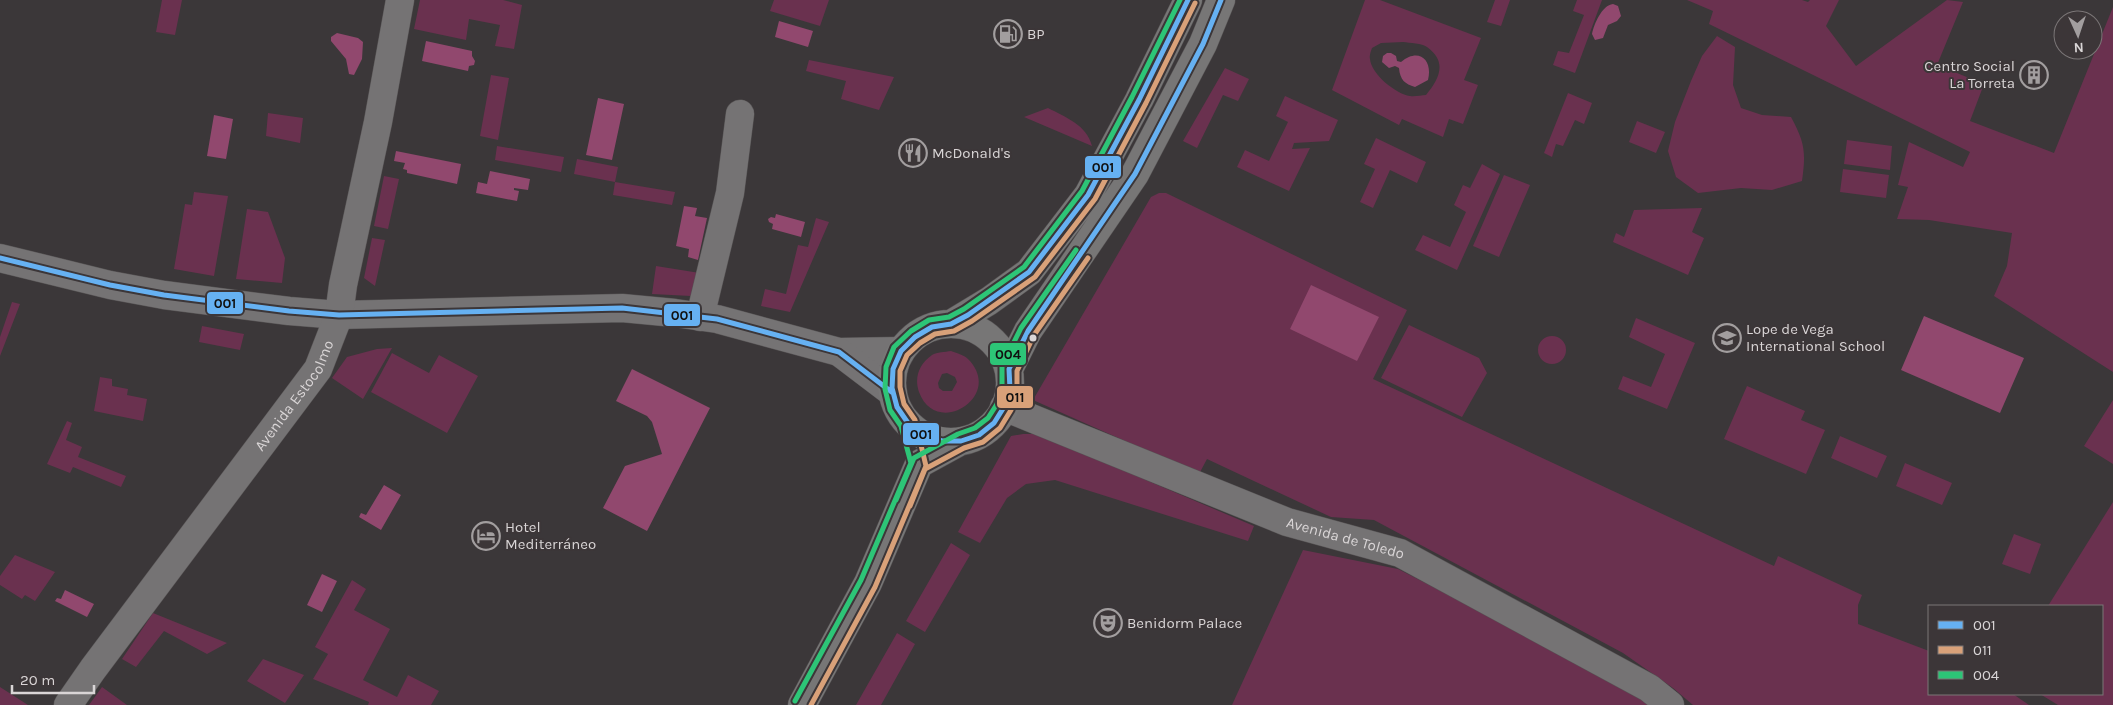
<svg xmlns="http://www.w3.org/2000/svg" width="2113" height="705" viewBox="0 0 2113 705" font-family="Karla,sans-serif">
<style>
.green{fill:#6a314f;fill-rule:evenodd}
.water{fill:#91486e}
.lines{fill:none;stroke-linecap:round;stroke-linejoin:round}
.street-casing{stroke:#575455;stroke-width:29}
.secondary-casing{stroke:#575455;stroke-width:29}
.street{stroke:#757374;stroke-width:28}
.secondary{stroke:#777676;stroke-width:28}
.bus-1-casing{stroke:#3c3638;stroke-width:9}
.bus-2-casing{stroke:#3c3638;stroke-width:9}
.bus-3-casing{stroke:#3c3638;stroke-width:9}
.bus-1{stroke:#66b1f2;stroke-width:5}
.bus-2{stroke:#d9a179;stroke-width:5}
.bus-3{stroke:#2dc577;stroke-width:5}
.bus-dot{fill:#d9d5d6;stroke:#3c3638;stroke-width:2}
.labels{text-anchor:middle;dominant-baseline:central;stroke-width:4;stroke-linejoin:round;paint-order:stroke}
.poi-label{font-size:15px;fill:#d9d5d6;stroke:#3c3638;text-anchor:start}
.street-label{font-size:15px;fill:#d9d5d6;stroke:#3c3638}
.line-badge{stroke:#3c3638;stroke-width:2}
.pale-badge-label{font-size:14px;text-anchor:middle;font-weight:bold;fill:#111}
</style>
<rect width="100%" height="100%" fill="#3b3739"/>
<path class="green" d="M162 0H182L175 35 156 32Z
M420 0H503L522 5 514 49 495 46 500 25 469 19 466 40 414 29Z
M774 0H829L820 26 770 11Z
M1365 0H1380L1481 38 1464 80 1478 85 1463 124 1449 119 1443 137 1402 119 1399 125 1332 90ZM1403 42C1410 43 1422 43 1427 47 1448 62 1439 79 1426 95 1421 95 1415 97 1410 96 1396 94 1371 74 1370 59 1369 56 1371 51 1372 48L1381 43Z
M1495 0H1510L1501 26 1487 22Z
M1577 0H1602L1575 73 1553 65 1558 51 1569 53 1584 15 1573 11Z
M1687 0H1802L1808 2 1810 0H1839L1826 26 1856 66 1947 0 1963 2 1937 65 1984 84 1970 121 2054 153 2113 7V372L1994 296 2007 266 2012 233 1929 220 1897 219 1908 187 1898 185 1909 142 1963 167 1970 152 1709 24 1713 11Z
M1717 36 1735 47 1733 85 1741 108 1762 115 1791 117C1805 143 1806 152 1802 181L1772 190 1741 188 1698 193 1676 177 1668 151 1675 122 1691 81 1702 56Z
M809 60 894 77 879 110 841 99 846 81 806 71Z
M1225 68 1249 79 1238 101 1223 95 1197 148 1183 141Z
M491 75 509 78 498 140 480 136Z
M1568 93 1592 103 1584 124 1575 120 1563 146 1556 144 1552 157 1544 153Z
M1285 96 1338 120 1329 141 1294 143 1292 149 1310 148 1289 191 1237 167 1245 150 1269 161 1288 122 1276 116Z
M1048 108C1065 117 1087 125 1092 146L1024 117Z
M268 113 303 118 300 143 266 136Z
M1637 121 1665 132 1656 153 1629 142Z
M1376 138 1426 162 1417 183 1390 170 1373 208 1360 202 1375 169 1364 164Z
M1847 140 1892 146 1890 170 1844 164Z
M497 146 564 157 561 172 495 160Z
M577 159 618 167 615 182 675 192 672 205 613 195 615 182 574 174Z
M1482 164 1500 174 1457 270 1415 250 1423 235 1450 247 1466 212 1454 205 1463 185 1470 188Z
M1843 169 1889 175 1886 198 1840 192Z
M1504 175 1530 185 1499 257 1473 246Z
M384 176 399 179 388 229 374 226Z
M194 192 228 196 214 276 174 269 185 204 192 205Z
M1159 193H1166L1407 310 1373 379 1774 566 1778 556 1862 595 1858 605V624L1929 651V694H2013L2029 705H1693L1673 688 1623 653 1374 520 1331 517 1207 459 1199 474 1033 400 1151 197Z
M1702 208 1692 232 1704 238 1688 275 1613 242 1616 233 1624 237 1634 210Z
M247 209 268 212 285 258 282 283 236 279Z
M816 218 829 222 790 312 761 306 765 289 786 294 798 245 808 247Z
M372 238 385 240 375 286 364 278Z
M656 266 706 274 691 296 652 294Z
M12 302 20 304 0 356V337Z
M1636 318 1695 343 1667 409 1618 389 1623 376 1651 387 1665 354 1629 337Z
M1409 325 1479 358 1487 373 1462 417 1381 378Z
M202 326 244 334 240 350 199 342Z
M1538 350a14 14 0 1 1 28 0a14 14 0 1 1-28 0Z
M392 348 363 399 332 378 347 357 377 349Z
M951 351C956 353 964 355 968 359 1005 396 936 439 919 392 914 378 919 364 932 355 937 352 945 352 951 351ZM947 373 955 377 957 382 952 391H943L939 388 938 383 942 374Z
M392 353 429 373 439 355 478 376 447 433 371 392Z
M100 377 112 379V386L128 389 127 395 147 399 143 421 94 411Z
M1747 386 1805 411 1801 420 1825 430 1806 474 1724 439Z
M2113 400V464L2084 446Z
M67 421 72 423 66 440 82 447 78 457 126 476 121 487 73 467 70 473 47 464Z
M1023 434H1038L1254 526 1248 541 1055 480 1026 484 1007 498 980 543 958 532 1011 436Z
M1840 436 1887 456 1877 478 1831 458Z
M1905 463 1952 483 1942 505 1896 486Z
M2113 502V705H2058L2040 694H2102V606H2048Z
M2014 534 2041 544 2030 574 2002 564Z
M951 543 970 555 925 632 906 621Z
M1303 550 1398 569 1617 680 1649 705H1232Z
M15 555 55 572 35 601 25 595 22 599 0 585V576Z
M352 580 366 589 354 610 390 629 363 680 397 697 408 675 439 691 431 705H368L369 702 313 679 328 654 315 647Z
M153 613 227 643 207 654 164 631 136 667 122 659Z
M897 633 915 644 881 705H856Z
M263 659 304 675 285 703 247 681Z
M0 687 28 705H0Z
M102 687 127 705H89Z"/>
<path class="water" d="M1613 4 1618 6 1621 16 1617 21 1608 25 1603 38 1595 40 1592 34C1594 24 1602 5 1613 4Z
M779 21 813 31 808 47 775 37Z
M337 33 358 38 363 42 362 59 354 75 349 74 346 59 331 41V37Z
M426 41 472 51V56L475 61 474 65 469 66 468 71 422 61Z
M1387 53H1391L1396 56 1397 61 1401 62C1419 47 1433 60 1428 80L1415 87C1405 84 1400 80 1399 68L1395 66 1389 68 1382 62 1383 56Z
M598 98 624 104 612 160 586 155Z
M214 115 233 119 226 159 207 156Z
M396 151 461 164 457 184 407 173V170L403 169 405 163 394 161Z
M490 171 530 179 528 190 514 188V190L519 191 517 201 476 193 478 182 487 184Z
M684 206 697 208 695 216 707 218 698 260 688 257 689 249 676 246Z
M776 214 805 222 801 237 772 229 773 224 769 222 768 219 771 217 775 218Z
M1311 285 1379 317 1357 361 1290 329Z
M1924 316 2024 358 2000 413 1901 370Z
M632 369 710 408 647 531 603 508 625 466 662 454 652 422 647 416 616 401Z
M384 485 401 495 381 530 359 517 361 513 366 515Z
M322 574 337 581 322 612 307 605Z
M65 590 94 604 87 617 55 601 57 598 61 599Z"/>
<g class="lines">
<defs>
<g id="street">
<path d="M0 258 110 285 164 295 289 311 339 315 622 308 675 313 717 319 839 352 901 351"/>
<path d="M700 317 730 193 740 114"/>
<path d="M839 352 893 393"/>
<path id="s1" d="M1004 407 1287 522 1400 553 1649 688 1670 705"/>
<path id="s2" d="M68 705 93 669 318 369 339 315 343 285 378 122 400 0"/>
</g>
<path id="secondary" d="M951 324 989 301 1029 272 1088 195 1139 100 1188 0
M892 383a59 59 0 1 1 118 0a59 59 0 1 1-118 0Z
M1009 369 1028 331 1135 174 1203 44 1221 0
M802 705 868 583 919 464 961 441"/>
</defs>
<use href="#street" class="street-casing"/>
<use href="#secondary" class="secondary-casing"/>
<use href="#street" class="street"/>
<use href="#secondary" class="secondary"/>
<defs>
<path id="bus-1" d="M1188 0 1139 100 1088 195 1029 272 968 315 951 324 932 327 915 337 901 351 893 369 892 388 897 407 908 423 923 435 942 441H961L979 435 994 423 1004 407 1010 389 1009 369 1028 331 1135 174 1203 44 1221 0
M0 258 110 285 164 295 289 311 339 315 622 308 717 319 839 352 893 393"/>
<path id="bus-2" d="M910 506 925 469 964 448 983 442 1000 428 1011 410 1017 391V371L1034 335 1088 258
M811 705 875 587 926 466 915 420 904 404 900 387V371L907 355 920 343 935 334 954 331 972 321 1035 277 1095 199 1146 103 1195 3"/>
<path id="bus-3" d="M896 500 914 458 958 434 975 428 988 418 997 404 1002 388V366L1021 328 1076 250
M795 701 861 580 911 463 901 426 890 410 885 389 886 367 894 347 911 331 929 320 949 317 964 309 1024 267 1082 191 1132 97 1180 0"/>
</defs>
<use href="#bus-1" class="bus-1-casing"/>
<use href="#bus-2" class="bus-2-casing"/>
<use href="#bus-3" class="bus-3-casing"/>
<use href="#bus-1" class="bus-1"/>
<use href="#bus-2" class="bus-2"/>
<use href="#bus-3" class="bus-3"/>
</g>
<defs>
<symbol id="fuel-ring" viewBox="-11 -11 22 22"><circle r="9.5" fill="#3c3638" stroke="#a29e9f" stroke-width="1.5"/><path d="M-5.5-6h7V0h2V4h1.3V-2.5L3-4.5l.8-.8L6-3V5H2.5V1h-1V6h-7ZM-4.2-4.7v3.2H.2V-4.7Z" fill="#a29e9f"/></symbol>
<symbol id="building-ring" viewBox="-11 -11 22 22"><circle r="9.5" fill="#3c3638" stroke="#a29e9f" stroke-width="1.5"/><path d="M-4-6H4V6H1V3H-1V6H-4ZM-2.5-4.3h1.7v1.8h-1.7ZM.8-4.3h1.7v1.8H.8ZM-2.5-1h1.7V.8h-1.7ZM.8-1h1.7V.8H.8Z" fill="#a29e9f"/></symbol>
<symbol id="restaurant-ring" viewBox="-11 -11 22 22"><circle r="9.5" fill="#3c3638" stroke="#a29e9f" stroke-width="1.5"/><path d="M-5-6h1v4h1v-4h1v4h1v-4h1v5L-1.5 .5V6h-2V.5L-5-1ZM5-6V6H3V1.5H1.5Q1.5-4 5-6Z" fill="#a29e9f"/></symbol>
<symbol id="school-ring" viewBox="-11 -11 22 22"><circle r="9.5" fill="#3c3638" stroke="#a29e9f" stroke-width="1.5"/><path d="M0-5L7-2L0 1L-7-2ZM-4 1L0 2.5L4 1V4Q0 6-4 4Z" fill="#a29e9f"/></symbol>
<symbol id="hotel-ring" viewBox="-11 -11 22 22"><circle r="9.5" fill="#3c3638" stroke="#a29e9f" stroke-width="1.5"/><path d="M-6-4.5h1.5V1H6V5H4.5V3h-9V5H-6ZM-4 0a1.8 1.8 0 1 1 3.6 0ZM.5 0V-2.5h3Q6-2.5 6 0Z" fill="#a29e9f"/></symbol>
<symbol id="theatre-ring" viewBox="-11 -11 22 22"><circle r="9.5" fill="#3c3638" stroke="#a29e9f" stroke-width="1.5"/><path d="M-5-5.5Q0-4 5-5.5V0Q5 5 0 6Q-5 5-5 0ZM-3.3-2.5H-1v1.5H-3.3ZM1-2.5H3.3v1.5H1ZM-2.8 1Q0 5.5 2.8 1Z" fill="#a29e9f"/></symbol>
</defs>
<g fill-rule="evenodd">
<use href="#fuel-ring" x="992" y="18" width="32" height="32"/>
<use href="#building-ring" x="2018" y="59" width="32" height="32"/>
<use href="#restaurant-ring" x="897" y="137" width="32" height="32"/>
<use href="#school-ring" x="1711" y="322" width="32" height="32"/>
<use href="#hotel-ring" x="470" y="520" width="32" height="32"/>
<use href="#theatre-ring" x="1092" y="607" width="32" height="32"/>
</g>
<circle class="bus-dot" cx="1033" cy="338" r="4.5"/>
<g class="labels">
<g class="poi-label">
<text x="1027" y="34">BP</text>
<text x="2015" y="66" text-anchor="end">Centro Social<tspan x="2015" dy="17">La Torreta</tspan></text>
<text x="932" y="153">McDonald's</text>
<text x="1746" y="329">Lope de Vega<tspan x="1746" dy="17">International School</tspan></text>
<text x="505" y="527">Hotel<tspan x="505" dy="17">Mediterráneo</tspan></text>
<text x="1127" y="623">Benidorm Palace</text>
</g>
<g class="street-label">
<text stroke="none"><textPath href="#s2" startOffset="384">Avenida Estocolmo</textPath></text>
<text stroke="none"><textPath href="#s1" startOffset="366">Avenida de Toledo</textPath></text>
</g>
</g>
<g class="line-badge">
<rect x="1084" y="155" width="38" height="24" rx="5" fill="#66b1f2"/>
<rect x="206" y="291" width="38" height="24" rx="5" fill="#66b1f2"/>
<rect x="663" y="303" width="38" height="24" rx="5" fill="#66b1f2"/>
<rect x="989" y="342" width="38" height="24" rx="5" fill="#2dc577"/>
<rect x="996" y="385" width="38" height="24" rx="5" fill="#d9a179"/>
<rect x="902" y="422" width="38" height="24" rx="5" fill="#66b1f2"/>
</g>
<g class="pale-badge-label">
<text x="1103" y="172">001</text>
<text x="225" y="308">001</text>
<text x="682" y="320">001</text>
<text x="1008" y="359">004</text>
<text x="1015" y="402">011</text>
<text x="921" y="439">001</text>
</g>
<rect x="1928" y="605" width="175" height="90" fill="#3c3638" stroke="#7b7677"/>
<rect x="1938" y="621" width="25" height="8" fill="#66b1f2" stroke="#7b7677"/>
<text x="1973" y="630" font-size="15" fill="#d9d5d6">001</text>
<rect x="1938" y="646" width="25" height="8" fill="#d9a179" stroke="#7b7677"/>
<text x="1973" y="655" font-size="15" fill="#d9d5d6">011</text>
<rect x="1938" y="671" width="25" height="8" fill="#2dc577" stroke="#7b7677"/>
<text x="1973" y="680" font-size="15" fill="#d9d5d6">004</text>
<g transform="translate(2078 35) rotate(177)"><circle r="24" fill="#3c3638" stroke="#7b7677"/>
<path d="M0-4L9 19L0 12L-9 19Z" fill="#a29e9f"/>
<text y="-8" font-size="14" font-weight="bold" text-anchor="middle" fill="#d9d5d6">N</text>
</g>
<path d="M12 685v8h82v-8" fill="none" stroke="#d9d5d6" stroke-width="2.5"/>
<text x="20" y="685" font-size="15" fill="#d9d5d6" stroke="#3c3638" stroke-width="4" paint-order="stroke">20 m</text>
</svg>
